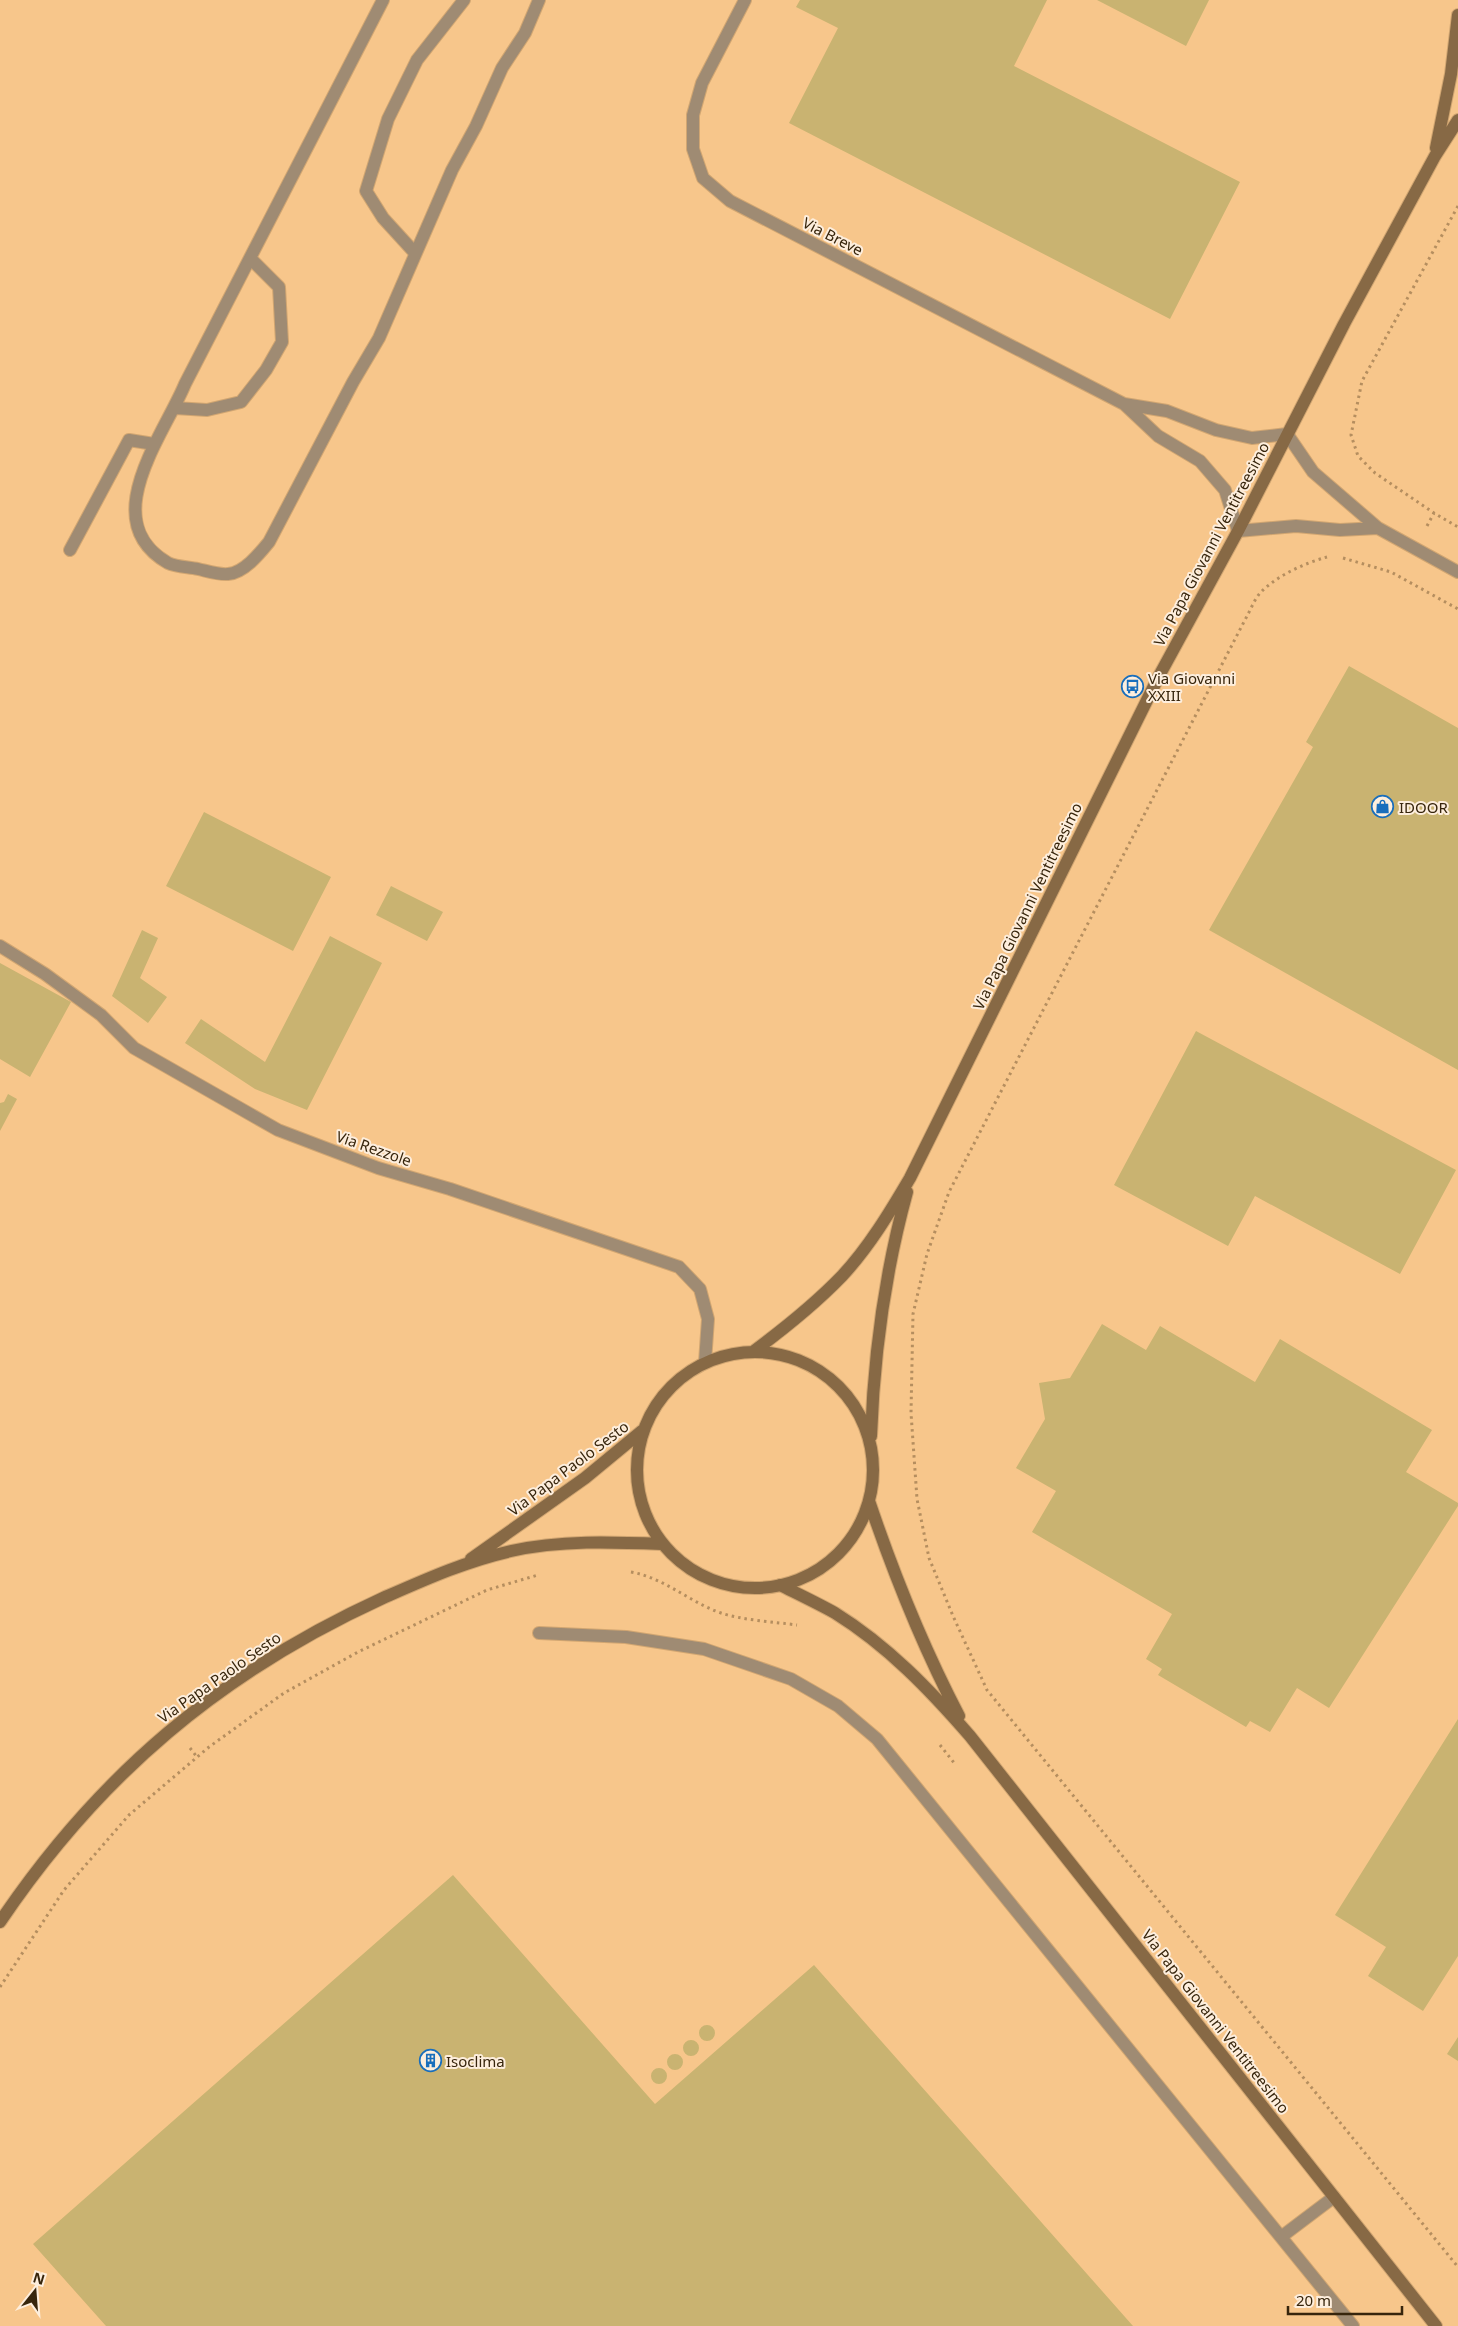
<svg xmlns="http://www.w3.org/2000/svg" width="1458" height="2326" viewBox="0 0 1458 2326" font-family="'Noto Sans',sans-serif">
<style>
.building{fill:#c9b371}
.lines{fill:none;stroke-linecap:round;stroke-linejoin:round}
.lane-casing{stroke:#d1a672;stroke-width:14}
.street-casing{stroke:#d1a672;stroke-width:14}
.secondary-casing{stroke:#d1a672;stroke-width:14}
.path{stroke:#b58e5f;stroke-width:3;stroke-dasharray:2.5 4;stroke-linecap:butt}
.lane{stroke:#9f8b73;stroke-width:12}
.street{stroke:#9f8b73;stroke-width:12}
.secondary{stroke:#876945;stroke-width:12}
.labels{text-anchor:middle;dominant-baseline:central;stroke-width:4;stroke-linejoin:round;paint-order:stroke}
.street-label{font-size:15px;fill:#37250c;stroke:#fdeedd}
.poi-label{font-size:15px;fill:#37250c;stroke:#fdeedd;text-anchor:start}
</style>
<rect width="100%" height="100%" fill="#f7c68b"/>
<path class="building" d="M800 0H1047L1014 66 1240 182 1170 319 789 123 838 28 796 7Z
M1097 0H1209L1186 46Z
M1349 666 1458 728V1070L1209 930 1313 747 1306 742Z
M204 812 331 877 293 951 166 886Z
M391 886 443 912 427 941 376 915Z
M142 930 158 938 140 978 167 997 148 1023 112 996Z
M330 936 382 963 307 1110 255 1089 185 1043 201 1019 265 1062Z
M0 963 71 1002 30 1077 0 1059Z
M1196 1031 1456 1170 1400 1274 1255 1196 1228 1246 1114 1185Z
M8 1094 17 1099 0 1131V1103L4 1102Z
M1102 1324 1146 1350 1160 1326 1255 1382 1280 1339 1432 1430 1406 1472 1458 1503V1506L1329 1708 1297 1688 1270 1732 1250 1721 1246 1727 1158 1675 1162 1669 1146 1659 1172 1614 1032 1532 1056 1491 1016 1468 1045 1419 1039 1383 1070 1378Z
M1458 1719V1956L1423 2011 1368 1976 1386 1947 1335 1915Z
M453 1875 655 2104 814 1965 1133 2326H106L33 2244Z
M699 2033a8 8 0 1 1 16 0a8 8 0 1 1-16 0Z
M1458 2037V2061L1447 2054Z
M683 2048a8 8 0 1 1 16 0a8 8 0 1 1-16 0Z
M667 2062a8 8 0 1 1 16 0a8 8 0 1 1-16 0Z
M651 2076a8 8 0 1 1 16 0a8 8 0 1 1-16 0Z"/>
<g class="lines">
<defs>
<path id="lane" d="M383 0 185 384C164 435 95 521 168 563 176 567 189 567 198 569 207 571 219 575 228 574 244 573 260 553 269 542L353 382 379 338 452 170 476 126 502 68 525 33 539 0
M415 253 383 218 366 191 388 119 417 60 464 0
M175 408 207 410 241 402 266 370 282 342 279 287 250 258
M70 550 129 440 154 444
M539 1633 626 1637 704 1649 791 1679 838 1706 877 1739 1353 2326
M1281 2237 1334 2197"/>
<path id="street" d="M745 0 702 83 693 115V149L703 178 730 201 1124 404 1158 436 1200 461 1225 490 1238 531 1296 526 1340 530 1378 528
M1124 404 1167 411 1216 430 1252 438 1287 434 1313 472 1378 528 1458 572
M0 946 45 974 101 1015 134 1048 278 1130 378 1168 450 1189 679 1267 700 1289 708 1319 705 1362"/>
<path id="secondary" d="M1436 148 1451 74 1458 15
M754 1351C785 1328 815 1304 842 1276 869 1247 890 1212 910 1178L1159 676 1238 531 1344 324 1435 156 1458 120
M637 1470a118 118 0 1 1 236 0a118 118 0 1 1-236 0Z
M871 1436C874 1352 885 1272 907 1192
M869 1501C894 1575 923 1647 959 1716
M471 1559 585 1478 642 1431
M780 1585C798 1594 817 1603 835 1613 888 1646 930 1690 970 1736L1436 2326
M0 1922C99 1775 221 1672 383 1598 424 1580 466 1561 511 1551 560 1540 613 1542 662 1544"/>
</defs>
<use href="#lane" class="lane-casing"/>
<use href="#street" class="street-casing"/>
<use href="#secondary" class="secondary-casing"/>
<path class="path" d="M1458 206 1362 381 1351 435 1358 456 1375 473 1434 513 1458 527
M1427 526 1434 513
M1327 557C1305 563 1278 575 1261 592 1255 598 1251 609 1247 616L949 1192 927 1254 913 1314 911 1413 917 1499 929 1558 953 1616 987 1690 1458 2267
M1343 558 1391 572 1458 609
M631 1572C665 1578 689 1602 721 1613 741 1620 775 1622 797 1625
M940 1745 955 1764
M190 1748 197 1757
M0 1987 64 1890 129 1815 209 1747 284 1693 358 1652 487 1590 538 1575"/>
<use href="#lane" class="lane"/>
<use href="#street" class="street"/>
<use href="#secondary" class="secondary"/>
</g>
<defs>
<symbol id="bus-ring" viewBox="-11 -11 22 22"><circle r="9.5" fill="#fdeedd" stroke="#196ebc" stroke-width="1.5"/><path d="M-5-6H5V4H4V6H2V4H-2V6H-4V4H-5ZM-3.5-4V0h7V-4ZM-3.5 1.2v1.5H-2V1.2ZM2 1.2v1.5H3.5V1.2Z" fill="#196ebc"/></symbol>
<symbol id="shop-ring" viewBox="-11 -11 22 22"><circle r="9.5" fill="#fdeedd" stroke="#196ebc" stroke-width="1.5"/><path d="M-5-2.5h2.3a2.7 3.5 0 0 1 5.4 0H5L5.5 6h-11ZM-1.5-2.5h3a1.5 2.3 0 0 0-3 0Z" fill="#196ebc"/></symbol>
<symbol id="building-ring" viewBox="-11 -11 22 22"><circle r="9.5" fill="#fdeedd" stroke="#196ebc" stroke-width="1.5"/><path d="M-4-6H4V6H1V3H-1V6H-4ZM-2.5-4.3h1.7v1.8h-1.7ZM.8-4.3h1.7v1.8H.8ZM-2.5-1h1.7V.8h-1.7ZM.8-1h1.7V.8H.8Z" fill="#196ebc"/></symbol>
</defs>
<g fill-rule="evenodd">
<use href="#bus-ring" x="1120" y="674" width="25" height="25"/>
<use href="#shop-ring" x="1370" y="794" width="25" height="25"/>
<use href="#building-ring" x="418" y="2048" width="25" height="25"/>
</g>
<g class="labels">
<g class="street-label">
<text transform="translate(833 236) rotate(27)">Via Breve</text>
<text transform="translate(1211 544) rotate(-62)">Via Papa Giovanni Ventitreesimo</text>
<text transform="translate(1027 906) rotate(-64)">Via Papa Giovanni Ventitreesimo</text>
<text transform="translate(374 1148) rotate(19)">Via Rezzole</text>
<text transform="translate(568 1468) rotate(-37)">Via Papa Paolo Sesto</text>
<text transform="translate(219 1677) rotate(-35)">Via Papa Paolo Sesto</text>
<text transform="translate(1216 2021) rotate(52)">Via Papa Giovanni Ventitreesimo</text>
</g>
<g class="poi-label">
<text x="1148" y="678">Via Giovanni<tspan x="1148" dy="17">XXIII</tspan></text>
<text x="1399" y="807">IDOOR</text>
<text x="446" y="2061">Isoclima</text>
</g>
</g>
<g transform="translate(35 2291) rotate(17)" stroke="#fdeedd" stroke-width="4" paint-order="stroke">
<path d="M0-4L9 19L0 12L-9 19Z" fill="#37250c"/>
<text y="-8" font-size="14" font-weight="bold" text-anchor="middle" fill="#37250c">N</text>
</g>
<path d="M1288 2306v8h114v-8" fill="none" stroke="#37250c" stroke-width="2.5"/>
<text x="1296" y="2306" font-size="15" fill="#37250c" stroke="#fdeedd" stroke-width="4" paint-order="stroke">20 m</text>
</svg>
